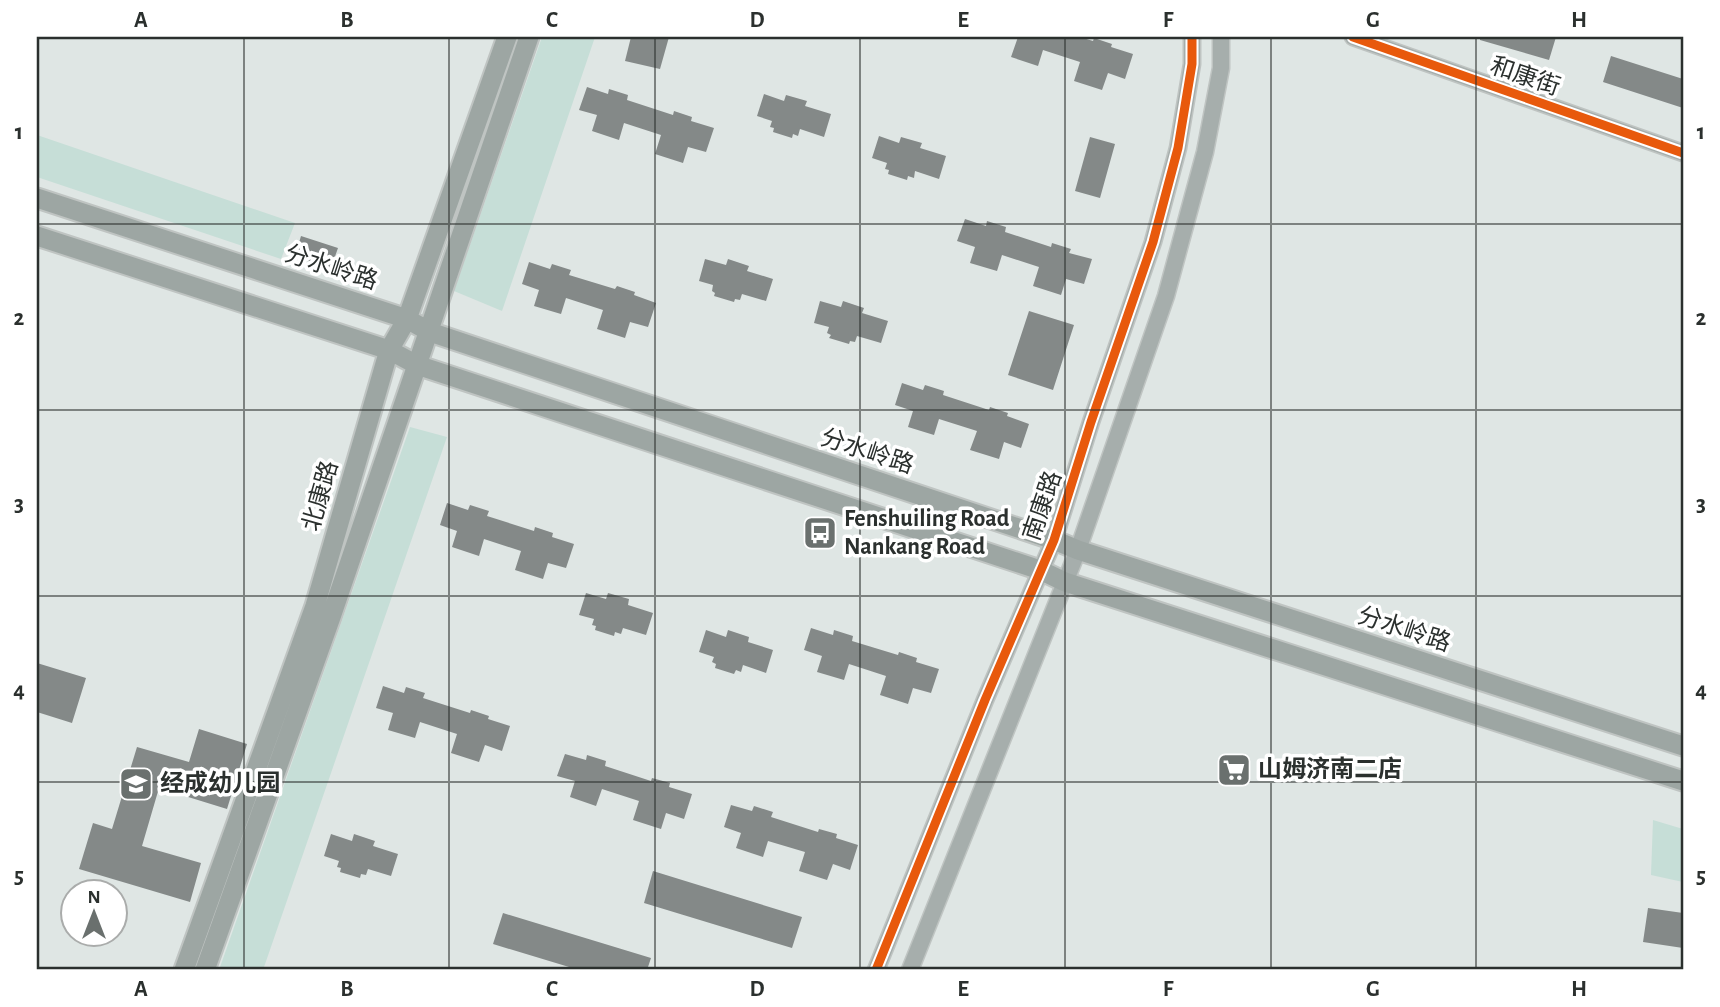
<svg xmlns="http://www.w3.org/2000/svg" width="1720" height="1007" viewBox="0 0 1720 1007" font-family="'Alegreya Sans','Noto Sans SC',sans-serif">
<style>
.green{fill:#c6ded7}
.building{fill:#848988}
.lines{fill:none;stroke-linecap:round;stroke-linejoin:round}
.minor-casing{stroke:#bfc4c2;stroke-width:19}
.major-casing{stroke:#bfc4c2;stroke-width:23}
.minor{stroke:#a6aeac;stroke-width:16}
.major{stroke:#9da6a3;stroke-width:19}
.cycleway-casing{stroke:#fff;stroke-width:13}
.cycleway{stroke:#e8590c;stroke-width:9}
.grid{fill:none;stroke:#2b302e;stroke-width:2;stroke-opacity:0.55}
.labels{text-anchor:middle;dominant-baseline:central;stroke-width:7;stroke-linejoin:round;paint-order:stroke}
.street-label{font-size:24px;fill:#2b302e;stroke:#fff}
.poi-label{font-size:24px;font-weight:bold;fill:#2b302e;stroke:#fff;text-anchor:start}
.neatline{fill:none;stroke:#2b302e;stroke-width:2.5}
.grid-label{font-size:23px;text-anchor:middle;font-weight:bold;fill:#2b302e}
</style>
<rect width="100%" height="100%" fill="#dfe6e4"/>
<path class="green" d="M542 37H595L502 311 454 291Z
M37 135 295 223 281 259 37 177Z
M410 427 447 437 263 970H219Z
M1653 820 1683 829V882L1651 875Z"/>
<path class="building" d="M631 37H669L660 69 625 61Z
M1018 37H1080L1093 41 1094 38 1112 44 1111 47 1133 54 1125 79 1108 73 1102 90 1074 81 1080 62 1043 50 1038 66 1011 57Z
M1480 37H1556L1549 60 1480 40Z
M1611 56 1683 79V108L1603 82Z
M587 87 608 94 609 89 628 95 627 100 673 115 674 111 692 117 691 121 714 128 706 152 688 147 683 163 655 154 661 135 624 123 619 140 592 131 597 115 579 110Z
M764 94 784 101 786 95 807 101 805 106 831 114 824 137 800 129 798 136 793 134 792 138 773 132 774 128 770 127 772 121 757 116Z
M879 136 899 143 901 137 922 143 920 148 946 156 939 179 915 171 914 178 908 176 907 180 888 174 889 170 885 169 887 163 872 158Z
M1090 137 1115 144 1100 198 1075 191Z
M965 219 986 226 987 221 1006 227 1005 232 1051 247 1052 243 1071 249 1069 253 1092 259 1084 284 1066 279 1061 295 1033 286 1039 267 1002 255 997 271 970 263 975 247 957 241Z
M301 236 338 248 331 268 295 256Z
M705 259 726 265 728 259 749 266 747 271 773 279 766 301 742 294 740 300 735 299 734 302 714 296 715 293 712 291 713 285 699 281Z
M529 262 550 269 552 264 571 270 569 275 615 289 617 286 635 292 634 295 656 303 648 327 630 322 625 338 597 329 603 310 566 298 561 314 534 306 539 290 522 284Z
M820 301 841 307 843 301 864 308 862 313 888 321 881 343 857 336 855 342 850 341 849 344 829 338 831 335 827 333 829 327 814 323Z
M1029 311 1074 325 1053 390 1008 375Z
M902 383 923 390 925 385 944 391 943 395 989 410 990 407 1008 413 1007 416 1029 424 1021 448 1004 442 999 459 970 450 977 431 939 419 934 435 908 427 913 411 895 405Z
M447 503 468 510 470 505 489 511 487 516 534 531 535 527 553 533 552 537 574 544 566 568 548 563 543 579 515 570 521 551 484 539 479 556 452 547 457 531 440 525Z
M586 593 606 599 608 593 629 599 628 605 653 613 646 635 623 628 621 634 615 632 614 636 595 630 596 626 592 625 594 619 579 615Z
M811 628 833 635 834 630 853 636 852 641 898 655 899 652 917 658 916 662 939 669 931 693 913 688 908 704 880 695 886 676 849 664 844 680 817 672 822 656 804 650Z
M706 630 726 637 728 630 749 637 748 642 773 650 766 673 743 665 741 672 736 670 734 674 715 668 716 664 712 662 714 657 699 652Z
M37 663 86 678 72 723 37 712Z
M383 686 404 693 406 687 425 693 423 698 470 713 471 710 489 716 488 719 510 726 502 751 485 745 479 762 451 753 457 734 420 722 415 738 388 730 393 713 376 708Z
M199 729 247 744 227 809 159 788 142 846 201 863 190 902 79 869 93 823 112 829 137 747 189 762Z
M565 754 586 760 587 755 606 761 605 766 651 781 652 778 670 783 669 787 692 794 684 819 666 813 661 829 633 820 639 801 602 789 596 806 570 797 575 781 557 776Z
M731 805 752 811 754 806 773 812 771 817 818 832 819 829 837 834 836 838 858 845 850 870 833 864 827 880 799 871 805 852 768 841 763 857 736 848 741 833 724 827Z
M331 834 352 841 354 834 375 841 373 846 398 854 391 876 368 869 366 875 361 874 360 878 340 872 341 868 337 867 339 861 324 856Z
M653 871 802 917 792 948 644 903Z
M1648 908 1683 913V948L1643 942Z
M503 913 651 958 647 970H579L493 944Z"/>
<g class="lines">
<defs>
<path id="minor" d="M1353 37 1683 153
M876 970 985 700 1054 540 1091 422 1153 242 1178 148 1192 64V37
M910 970 1078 550 1166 296 1205 152 1221 68V37"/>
<path id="major" d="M37 198 407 319 430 332 1054 540 1078 550 1683 746
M37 236 389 350 417 365 1040 570 1065 582 1683 781
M184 970 315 606 389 350 407 319 507 37
M205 970 331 617 529 37"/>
</defs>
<use href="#minor" class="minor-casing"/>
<use href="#major" class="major-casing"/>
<use href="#minor" class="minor"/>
<use href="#major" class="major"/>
<defs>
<path id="cycleway" d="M1353 37 1683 153
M876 970 985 700 1054 540 1091 422 1153 242 1178 148 1192 64V37"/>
</defs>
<use href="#cycleway" class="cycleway-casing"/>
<use href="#cycleway" class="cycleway"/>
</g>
<path class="grid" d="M244 37V970M449 37V970M655 37V970M860 37V970M1065 37V970M1271 37V970M1476 37V970M37 224H1683M37 410H1683M37 596H1683M37 782H1683"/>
<defs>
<symbol id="bus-square" viewBox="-11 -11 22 22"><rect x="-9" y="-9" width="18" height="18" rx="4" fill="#6a706e" stroke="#fff"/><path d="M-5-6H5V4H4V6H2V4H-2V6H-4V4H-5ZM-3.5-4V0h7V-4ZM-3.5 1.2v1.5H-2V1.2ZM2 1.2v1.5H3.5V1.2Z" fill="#fff"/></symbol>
<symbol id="supermarket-square" viewBox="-11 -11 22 22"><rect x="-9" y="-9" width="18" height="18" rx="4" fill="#6a706e" stroke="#fff"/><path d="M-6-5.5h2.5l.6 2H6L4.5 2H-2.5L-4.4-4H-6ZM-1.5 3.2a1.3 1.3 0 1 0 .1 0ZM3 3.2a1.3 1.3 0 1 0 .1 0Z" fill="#fff"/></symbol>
<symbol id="school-square" viewBox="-11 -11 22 22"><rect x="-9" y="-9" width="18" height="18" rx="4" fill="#6a706e" stroke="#fff"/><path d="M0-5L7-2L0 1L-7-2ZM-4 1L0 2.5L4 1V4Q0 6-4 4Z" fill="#fff"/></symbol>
</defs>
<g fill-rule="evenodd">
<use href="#bus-square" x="801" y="514" width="38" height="38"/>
<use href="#supermarket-square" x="1215" y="751" width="38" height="38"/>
<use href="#school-square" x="117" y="765" width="38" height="38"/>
</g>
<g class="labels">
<g class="street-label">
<text transform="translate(1525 77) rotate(19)">和康街</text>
<text transform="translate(331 268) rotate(18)">分水岭路</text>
<text transform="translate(867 452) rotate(18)">分水岭路</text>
<text transform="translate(321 496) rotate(-74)">北康路</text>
<text transform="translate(1043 506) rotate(-71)">南康路</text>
<text transform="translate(1404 630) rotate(18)">分水岭路</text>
</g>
<g class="poi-label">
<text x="844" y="519">Fenshuiling Road<tspan x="844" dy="28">Nankang Road</tspan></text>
<text x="1258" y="770">山姆济南二店</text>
<text x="160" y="784">经成幼儿园</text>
</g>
</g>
<rect width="1720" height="1007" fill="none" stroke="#ffffff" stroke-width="77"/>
<g transform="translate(94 913)"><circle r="33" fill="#ffffff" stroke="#aaacab" stroke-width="2"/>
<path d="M0-5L12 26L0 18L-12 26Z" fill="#6a706e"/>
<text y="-10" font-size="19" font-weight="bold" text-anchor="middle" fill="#2b302e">N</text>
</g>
<rect x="38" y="38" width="1644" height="930" class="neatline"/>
<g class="grid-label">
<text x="141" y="27">A</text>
<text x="347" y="27">B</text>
<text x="552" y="27">C</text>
<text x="757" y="27">D</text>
<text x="963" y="27">E</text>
<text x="1168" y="27">F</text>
<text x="1373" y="27">G</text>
<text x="1579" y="27">H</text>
<text x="19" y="139">1</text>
<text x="1701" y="139">1</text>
<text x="19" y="325">2</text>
<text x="1701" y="325">2</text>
<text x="19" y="511">3</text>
<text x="1701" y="511">3</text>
<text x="19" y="697">4</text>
<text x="1701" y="697">4</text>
<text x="19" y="883">5</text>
<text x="1701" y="883">5</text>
<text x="141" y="996">A</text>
<text x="347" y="996">B</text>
<text x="552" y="996">C</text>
<text x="757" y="996">D</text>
<text x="963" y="996">E</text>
<text x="1168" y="996">F</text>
<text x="1373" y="996">G</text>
<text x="1579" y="996">H</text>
</g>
</svg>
